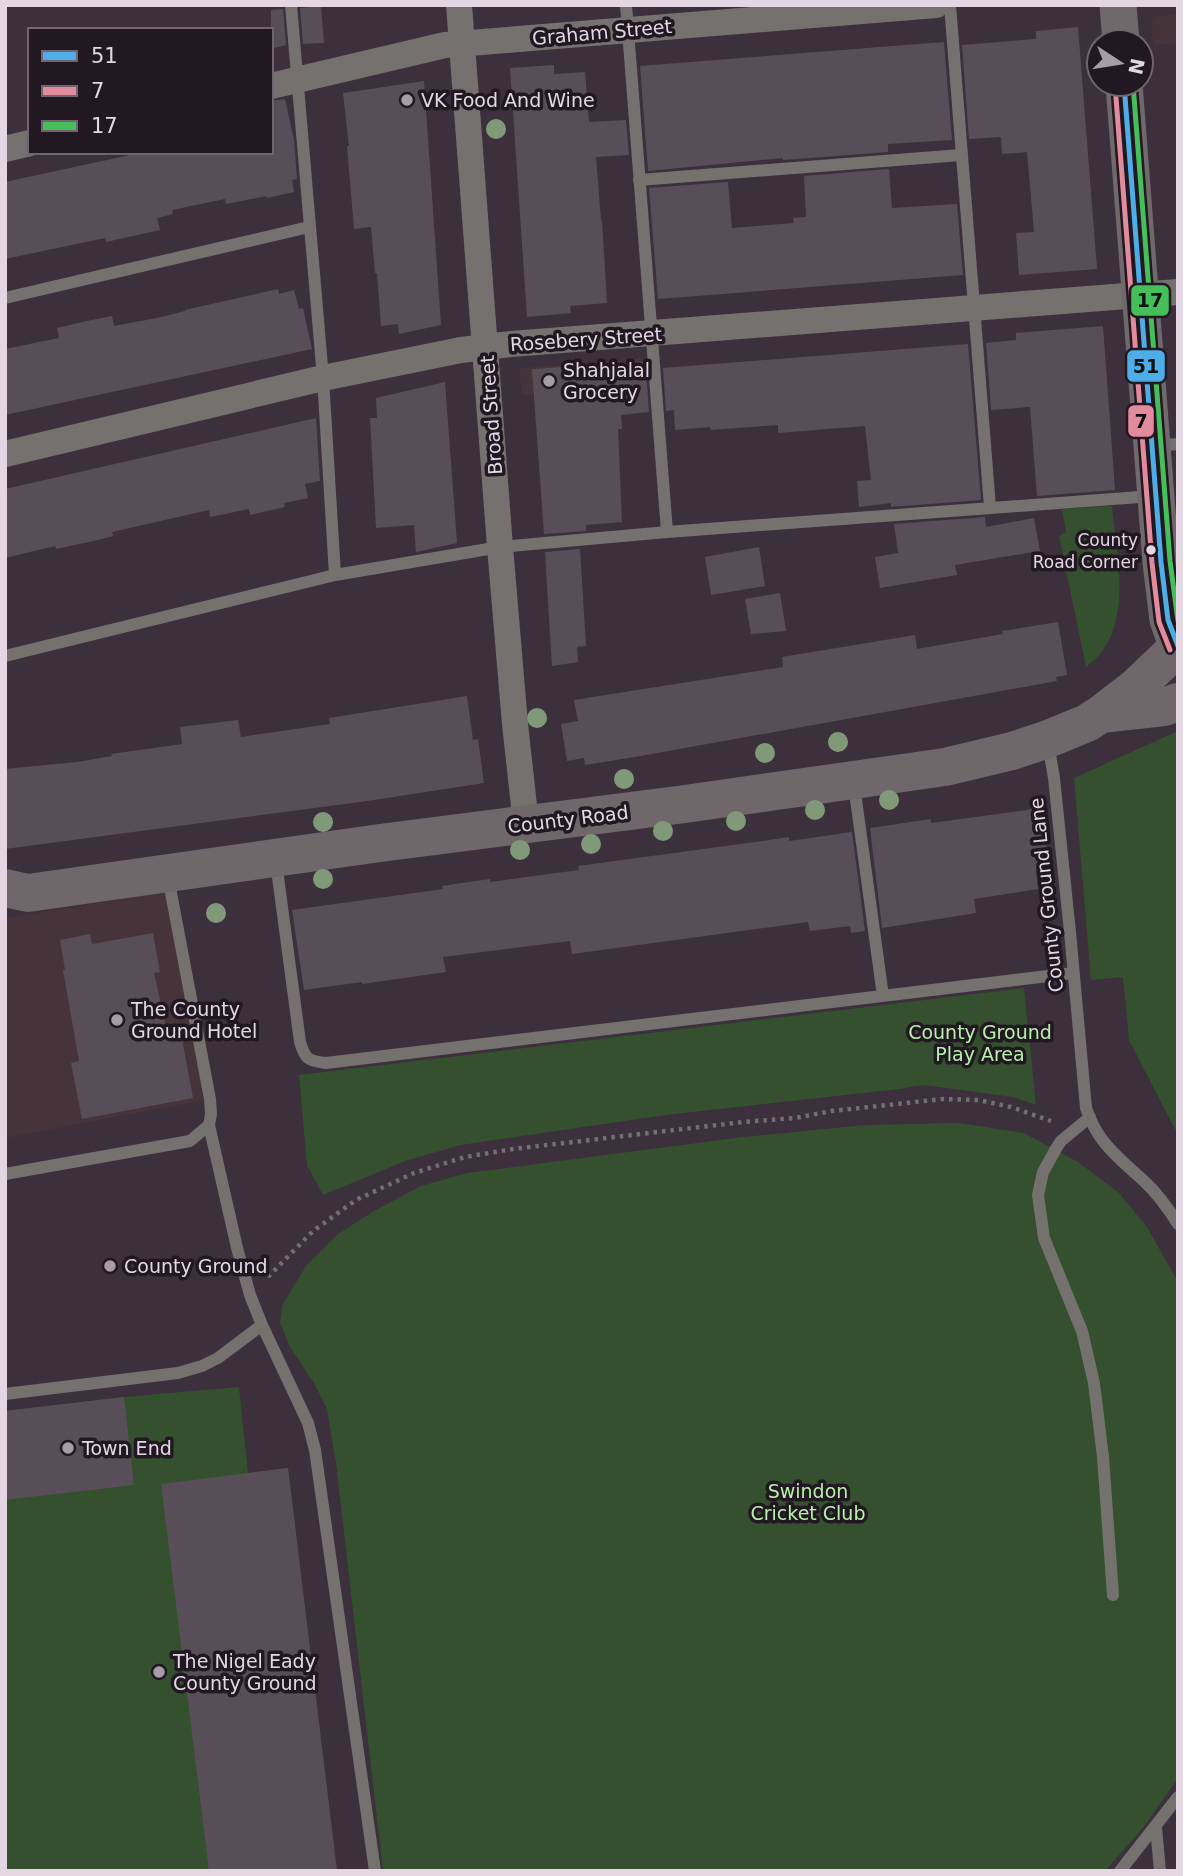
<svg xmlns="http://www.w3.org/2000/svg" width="1183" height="1876" viewBox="0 0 1183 1876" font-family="'DejaVu Sans',sans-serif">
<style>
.commercial{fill:#47343a}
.green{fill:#34502e}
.building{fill:#584e58}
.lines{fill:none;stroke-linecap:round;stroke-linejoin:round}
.path{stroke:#736e72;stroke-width:4.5;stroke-dasharray:3.5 5;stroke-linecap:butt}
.lane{stroke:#75716f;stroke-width:12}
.street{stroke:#75716f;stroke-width:26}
.secondary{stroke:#6f696b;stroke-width:37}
.primary{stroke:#6f676a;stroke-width:38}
.bus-1-casing{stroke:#211821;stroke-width:10}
.bus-2-casing{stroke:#211821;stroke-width:10}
.bus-3-casing{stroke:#211821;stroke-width:10}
.bus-1{stroke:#4eade6;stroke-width:5}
.bus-2{stroke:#e28b9c;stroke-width:5}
.bus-3{stroke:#46be5a;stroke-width:5}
.tree{fill:#809a79}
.poi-dot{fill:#a99ca9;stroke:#211821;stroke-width:2.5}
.bus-dot{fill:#e4d6e3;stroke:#211821;stroke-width:2.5}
.labels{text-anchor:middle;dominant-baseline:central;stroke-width:7;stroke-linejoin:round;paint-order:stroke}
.bus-label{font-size:17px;fill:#e4d6e3;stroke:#211821;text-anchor:end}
.street-label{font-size:19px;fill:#e4d6e3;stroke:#211821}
.poi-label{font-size:19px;fill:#e4d6e3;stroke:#211821;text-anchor:start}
.park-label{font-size:19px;fill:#b7f0ab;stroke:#211821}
.line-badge{stroke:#211821;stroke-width:2.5}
.pale-badge-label{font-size:19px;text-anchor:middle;font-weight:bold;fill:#111}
</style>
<rect width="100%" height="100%" fill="#3c303c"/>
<path class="commercial" d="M1178 14V43L1154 45 1152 17Z
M645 358 647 379 576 384V391L522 395 520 368Z
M166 891 204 1100 5 1138V919Z"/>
<path class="green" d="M1112 506C1117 557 1135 633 1086 667L1059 536 1066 532 1062 509Z
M1178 731V1135L1129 1040 1123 977 1091 980 1074 778Z
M1024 988 1036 1105 1013 1097 923 1085 899 1089 666 1115 461 1145 408 1160 323 1195 307 1165 299 1075Z
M959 1123 1024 1133 1078 1162 1119 1193 1147 1227 1178 1282V1778L1142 1829 1105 1871H383L336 1463 327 1409 314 1383 290 1347 280 1323 282 1305 306 1266 338 1234 374 1211 421 1186 467 1173 743 1137 865 1125Z
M239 1387 248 1473 288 1468 337 1871H5V1411L124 1397Z"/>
<path class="building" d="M321 6 324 43 303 44 300 8Z
M283 9 286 45 271 49V10Z
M1078 27 1097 269 1019 275 1016 233 1034 232 1027 152 1002 154 1001 137 969 139 962 45 1036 39V31Z
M944 42 952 140 888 144V152L783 160V158L648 171 640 66Z
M554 65V74L585 72 589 122 626 120 629 155 596 157 601 220H602L607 303 570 306 571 313 527 317 510 68Z
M424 81 441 325 399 334 398 324 381 326 377 273H375L371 227 354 229 347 146H349L343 93Z
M285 99 294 140 297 179 292 180 294 192 267 198 266 196 226 204 225 199 172 210 173 214 157 218 160 230 106 242 105 238 5 259V182L144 152H271V101Z
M889 169 892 208 957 204 963 275 658 299 649 188 728 182 732 228 794 223 793 218 806 217 804 176Z
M278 289 279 294 294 290 299 309 303 308 312 349 5 415V349L59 338 57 328 87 321 112 316 114 326 157 318 185 311V310Z
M1103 326 1115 490 1037 496 1030 407 991 410 986 343 1016 340V333Z
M968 344 981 500 891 507V503L859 507 857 481 871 480 865 426 778 433V425L711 430 710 427 675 430 674 410 666 411 663 368Z
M643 362 644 369H646L649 412 621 415 622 429H618L622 522 586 525V531L544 534 532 369Z
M445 382 457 543 416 552 414 525 376 528 370 418H377L376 398Z
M316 418 320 481 305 484 308 498 284 503 285 507 250 515 249 509 210 517 209 510 112 532 113 536 98 540 56 549 55 546 5 558V489Z
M985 517 986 527 1034 518 1040 551 955 565 957 575 880 588 875 557 898 553 894 524Z
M759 547 765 586 711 595 705 557Z
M580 549 586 646 577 647 578 662 552 666 545 552Z
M780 593 786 631 751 634 745 599Z
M1058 622 1067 675 1056 677 1057 681 635 757 585 765 584 758 567 761 561 724 578 721 574 700 783 667 782 657 915 635 917 649 1003 634 1002 631Z
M467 696 473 740 478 739 484 783 367 801 5 849V769L77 762 112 756 111 754 182 744 180 727 238 720 241 737 330 724 329 718Z
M1041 808 1047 849 1041 850 1044 869 1036 871 1038 889 974 899 976 913 882 928 870 828 931 819V823Z
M852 832 865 931 851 933 850 926 810 931 808 922 572 954 570 941 443 957 446 972 362 984V982L304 990 292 910 443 889 442 886 490 879V882L579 870 578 866 769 840 789 837V841Z
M153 933 160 972 154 973 168 1036 181 1034 193 1098 82 1119 71 1063 79 1061 63 970H65L60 940 90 934 92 944Z
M124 1397 134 1485 5 1500V1411Z
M288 1468 337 1871H209L161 1484Z"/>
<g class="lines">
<path class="path" d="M268 1277 313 1231 356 1200 414 1173 465 1157 513 1149 743 1122 795 1118 832 1111 943 1099 978 1100 1011 1107 1051 1121"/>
<path class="lane" d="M291 5 323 378 335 575
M626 5 667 532
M950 5 990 507
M639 180 961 155
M5 298 309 227
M1155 446 1178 444
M5 656 335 575 500 547 667 532 1153 496
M1048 743 1054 778 1070 932 1086 1108C1090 1119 1094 1129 1101 1138 1113 1155 1129 1167 1144 1181 1157 1193 1168 1208 1178 1224
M854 785 883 996
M276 862 300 1042C305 1059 308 1061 326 1063L1073 973
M1090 1117 1061 1141 1057 1147 1043 1172 1038 1195 1044 1238 1082 1331 1094 1383 1103 1457 1113 1595
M209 1125 237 1248 250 1295 262 1325 308 1423 315 1450 375 1871
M5 1174 190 1141 209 1125 211 1114 210 1099 168 877
M5 1394 178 1373 202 1366 218 1358 262 1325
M1156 1827 1160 1871
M1120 1871 1178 1797"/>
<path class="street" d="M459 5 500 547 515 724 526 824
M271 86 445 45 936 5
M5 149 30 143
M5 454 323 378 461 350 511 344 1178 292"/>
<path class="secondary" d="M1118 5 1121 42
M1124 84 1161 562 1168 620 1178 647"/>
<path class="primary" d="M1101 714 1164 707 1178 702
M5 888 28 893 380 843 685 804 945 767 1012 751 1048 739 1087 723 1101 714 1136 687 1178 647"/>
<defs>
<path id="bus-1" d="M1124 84 1161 562 1168 620 1178 646"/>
<path id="bus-2" d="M1115 85 1152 563 1159 622 1170 650"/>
<path id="bus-3" d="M1133 84 1170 561 1178 621"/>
</defs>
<use href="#bus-1" class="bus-1-casing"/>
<use href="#bus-2" class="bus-2-casing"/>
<use href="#bus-3" class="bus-3-casing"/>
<use href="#bus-1" class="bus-1"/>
<use href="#bus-2" class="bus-2"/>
<use href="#bus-3" class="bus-3"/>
</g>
<g class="tree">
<circle cx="496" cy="129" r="10"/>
<circle cx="537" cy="718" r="10"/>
<circle cx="838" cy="742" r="10"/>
<circle cx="765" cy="753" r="10"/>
<circle cx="624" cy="779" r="10"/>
<circle cx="889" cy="800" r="10"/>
<circle cx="815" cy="810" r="10"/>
<circle cx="736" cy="821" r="10"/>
<circle cx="323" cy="822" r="10"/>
<circle cx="663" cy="831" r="10"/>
<circle cx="591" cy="844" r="10"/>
<circle cx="520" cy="850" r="10"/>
<circle cx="323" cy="879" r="10"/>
<circle cx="216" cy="913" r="10"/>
</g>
<g class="poi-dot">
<circle cx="407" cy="100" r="7"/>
<circle cx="549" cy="381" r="7"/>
<circle cx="117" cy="1020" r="7"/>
<circle cx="110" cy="1266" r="7"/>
<circle cx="68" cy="1448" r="7"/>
<circle cx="159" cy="1672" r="7"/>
</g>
<circle class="bus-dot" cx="1151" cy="550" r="6"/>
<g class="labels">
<g class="bus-label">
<text x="1138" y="540">County<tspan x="1138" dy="22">Road Corner</tspan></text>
</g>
<g class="street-label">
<text transform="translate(602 32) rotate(-5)">Graham Street</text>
<text transform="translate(586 339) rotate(-4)">Rosebery Street</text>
<text transform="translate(491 415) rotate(-94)">Broad Street</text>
<text transform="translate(568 819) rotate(-7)">County Road</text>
<text transform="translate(1046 895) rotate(-96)">County Ground Lane</text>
</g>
<g class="poi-label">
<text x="421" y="100">VK Food And Wine</text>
<text x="563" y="370">Shahjalal<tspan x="563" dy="22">Grocery</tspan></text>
<text x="131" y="1009">The County<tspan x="131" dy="22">Ground Hotel</tspan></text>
<text x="124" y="1266">County Ground</text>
<text x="82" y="1448">Town End</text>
<text x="173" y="1661">The Nigel Eady<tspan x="173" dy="22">County Ground</tspan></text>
</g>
<g class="park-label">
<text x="980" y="1032">County Ground<tspan x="980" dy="22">Play Area</tspan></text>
<text x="808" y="1491">Swindon<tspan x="808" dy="22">Cricket Club</tspan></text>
</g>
</g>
<g class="line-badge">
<rect x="1130" y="284" width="40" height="33" rx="7" fill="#46be5a"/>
<rect x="1126" y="349" width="40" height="34" rx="7" fill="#4eade6"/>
<rect x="1127" y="404" width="28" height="34" rx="7" fill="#e28b9c"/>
</g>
<g class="pale-badge-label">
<text x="1150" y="307">17</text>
<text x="1146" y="373">51</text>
<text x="1141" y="428">7</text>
</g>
<rect width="1183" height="1876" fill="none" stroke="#e4d6e3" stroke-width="14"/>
<rect x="28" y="28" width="245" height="126" fill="#211821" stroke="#6f646f" stroke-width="2"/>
<rect x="42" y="51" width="35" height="10" fill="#4eade6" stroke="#6f646f" stroke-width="2"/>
<text x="91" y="63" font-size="21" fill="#e4d6e3">51</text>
<rect x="42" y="86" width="35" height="10" fill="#e28b9c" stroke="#6f646f" stroke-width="2"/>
<text x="91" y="98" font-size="21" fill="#e4d6e3">7</text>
<rect x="42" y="121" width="35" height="10" fill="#46be5a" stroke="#6f646f" stroke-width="2"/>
<text x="91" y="133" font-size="21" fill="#e4d6e3">17</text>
<g transform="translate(1120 63) rotate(102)"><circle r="33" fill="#211821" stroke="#6f646f" stroke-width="2"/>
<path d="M0-5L12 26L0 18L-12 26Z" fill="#a99ca9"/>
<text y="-10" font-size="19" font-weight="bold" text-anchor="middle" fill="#e4d6e3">N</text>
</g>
</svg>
